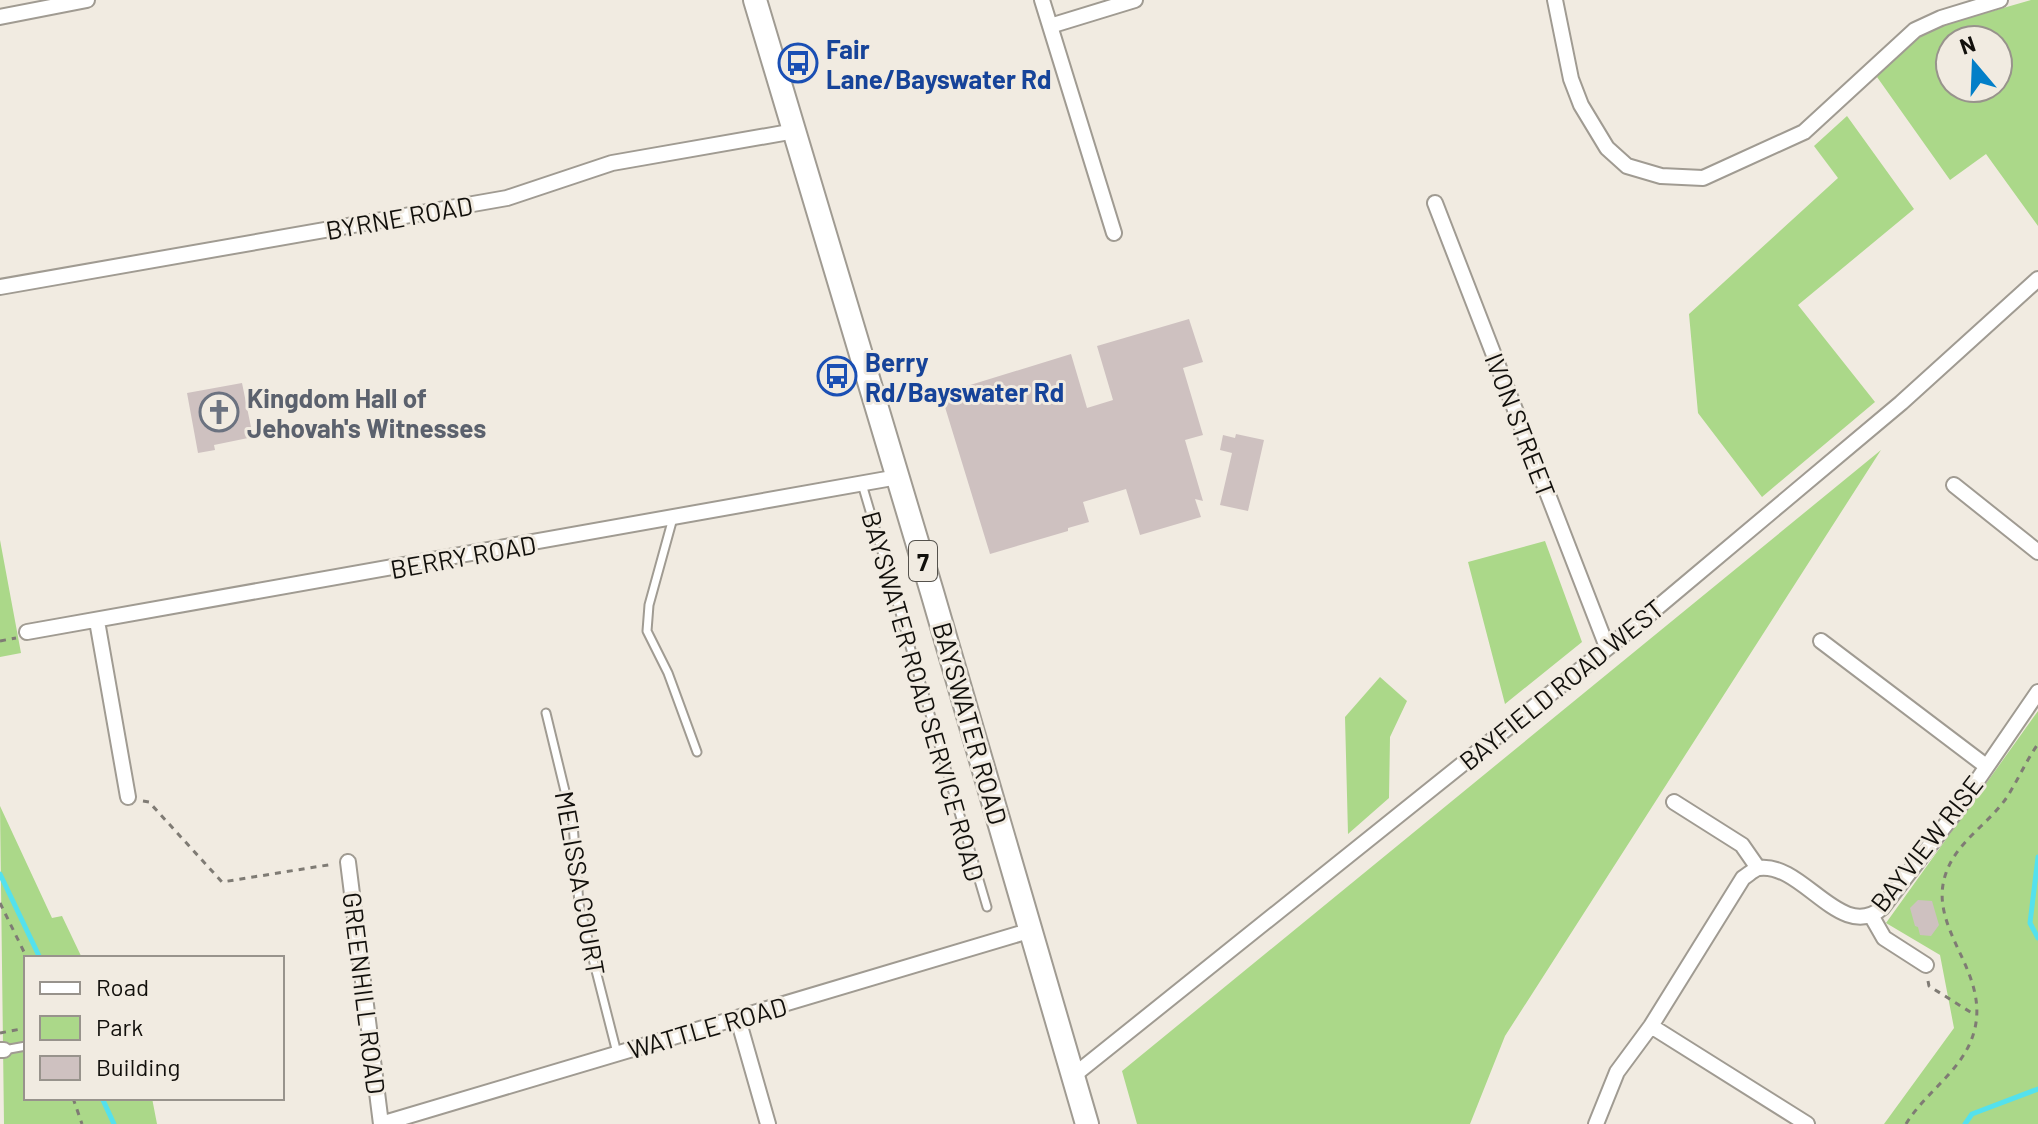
<svg xmlns="http://www.w3.org/2000/svg" width="2038" height="1124" viewBox="0 0 2038 1124" font-family="Barlow,sans-serif">
<style>
.green{fill:#abd889;fill-rule:evenodd}
.lines{fill:none;stroke-linecap:round;stroke-linejoin:round}
.stream{stroke:#54e1ed;stroke-width:5}
.building{fill:#cec1c0}
.lane-casing{stroke:#a09b92;stroke-width:11}
.street-casing{stroke:#a09b92;stroke-width:18}
.primary-casing{stroke:#a09b92;stroke-width:26}
.path{stroke:#7f7b74;stroke-width:3;stroke-dasharray:6 6;stroke-linecap:butt}
.lane{stroke:#fff;stroke-width:7}
.street{stroke:#fff;stroke-width:14}
.primary{stroke:#fff;stroke-width:22}
.labels{text-anchor:middle;dominant-baseline:central;stroke-width:6;stroke-linejoin:round;paint-order:stroke}
.shield{fill:#f1ebe1;stroke:#55524c;stroke-width:2}
.shield-label{font-size:24px;font-weight:bold;fill:#12100c}
.transit-label{font-size:26px;font-weight:bold;fill:#164399;stroke:#f1ebe1;text-anchor:start}
.street-label{font-size:26px;fill:#12100c;stroke:#f1ebe1}
.worship-label{font-size:26px;font-weight:bold;fill:#5b616d;stroke:#f1ebe1;text-anchor:start}
</style>
<rect width="100%" height="100%" fill="#f1ebe1"/>
<path class="green" d="M2031 0H2038V226L1986 154 1950 180 1877 77 1905 46 1934 28ZM1950 40H1998V88H1950Z
M1847 116 1914 209 1798 305 1875 402 1762 497 1698 413 1689 314 1838 178 1814 146Z
M1881 450 1505 1036 1470 1124H1137L1122 1071Z
M0 540 21 653 0 657Z
M1545 541 1582 642 1505 704 1468 562Z
M1380 677 1407 701 1390 737 1389 798 1348 834 1345 717Z
M2038 711V1124H1884L1954 1028 1940 955 1886 923Z
M0 806 52 918 62 916 82 958H26V1098H152L157 1124H4Z"/>
<g class="lines">
<path class="stream" d="M2038 857 2030 923 2038 938
M0 874 40 958
M102 1098 114 1124
M1965 1124 1972 1114 2038 1089"/>
</g>
<path class="building" d="M1189 319 1203 362 1183 368 1203 435 1185 440 1203 501 1195 499 1201 517 1140 535 1126 489 1083 502 1089 522 1068 528V531L990 554 941 394 1071 354 1087 408 1113 400 1097 346Z
M242 383 253 437 214 445 215 450 198 453 187 393Z
M1236 434 1264 440 1248 511 1220 505 1232 453 1220 450 1223 435 1235 438Z
M1918 900 1932 901 1939 925 1931 936 1920 935 1918 927 1915 926 1910 908Z"/>
<g class="lines">
<defs>
<path id="lane" d="M862 484 987 907
M673 518 649 605 647 631 668 673 697 752
M546 713 573 824 579 904 617 1053
M4 1050 26 1046"/>
<path id="street" d="M1042 0 1114 233
M1555 0 1571 79 1581 105 1607 148 1627 166 1661 176 1703 178 1804 132 1915 30 1941 18 2000 0
M0 17 87 0
M1050 26 1135 0
M1435 203 1607 647
M0 287 507 198 612 163 795 131
M1954 485 2038 552
M97 621 128 797
M27 632 898 477
M1821 641 1986 766
M1674 802 1742 845 1758 868
M348 862 381 1124
M1872 917 1884 938 1926 965
M738 1019 768 1124
M1651 1026 1807 1124
M0 1050H4
M1073 1076 1646 617 1901 403 2038 279
M381 1124 1032 930
M1596 1124 1617 1072 1651 1026 1743 878C1748 875 1754 869 1759 868 1803 862 1841 943 1882 908L1957 810 2038 692"/>
<path id="primary" d="M755 0 932 592 1087 1124"/>
</defs>
<use href="#lane" class="lane-casing"/>
<use href="#street" class="street-casing"/>
<use href="#primary" class="primary-casing"/>
<path class="path" d="M0 641 16 638
M143 801 149 802 222 882 334 864
M0 903 27 958
M1928 981 1929 986 1975 1015
M0 1033 26 1028
M73 1098 82 1124
M1906 1124C1926 1091 1963 1071 1974 1032 1991 971 1926 929 1946 873 1957 841 1989 824 2007 797 2018 780 2026 761 2038 744"/>
<use href="#lane" class="lane"/>
<use href="#street" class="street"/>
<use href="#primary" class="primary"/>
</g>
<defs>
<symbol id="bus-ring" viewBox="-11 -11 22 22"><circle r="9.5" fill="#f1ebe1" stroke="#1a4fb4" stroke-width="1.5"/><path d="M-5-6H5V4H4V6H2V4H-2V6H-4V4H-5ZM-3.5-4V0h7V-4ZM-3.5 1.2v1.5H-2V1.2ZM2 1.2v1.5H3.5V1.2Z" fill="#1a4fb4"/></symbol>
<symbol id="church-ring" viewBox="-11 -11 22 22"><circle r="9.5" fill="#f1ebe1" stroke="#6b7280" stroke-width="1.5"/><path d="M-1.2-6h2.4v3.5h3.3v2.4h-3.3V6h-2.4V-.1h-3.3v-2.4h3.3Z" fill="#6b7280"/></symbol>
</defs>
<g fill-rule="evenodd">
<use href="#bus-ring" x="776" y="41" width="44" height="44"/>
<use href="#bus-ring" x="815" y="354" width="44" height="44"/>
<use href="#church-ring" x="197" y="390" width="44" height="44"/>
</g>
<g class="labels">
<rect class="shield" x="909" y="541" width="28" height="40" rx="6"/>
<g class="shield-label">
<text x="923" y="561">7</text>
</g>
<g class="transit-label">
<text x="826" y="48">Fair<tspan x="826" dy="30">Lane/Bayswater Rd</tspan></text>
<text x="865" y="361">Berry<tspan x="865" dy="30">Rd/Bayswater Rd</tspan></text>
</g>
<g class="street-label">
<text transform="translate(399 217) rotate(-10)">BYRNE ROAD</text>
<text transform="translate(1521 425) rotate(69)">IVON STREET</text>
<text transform="translate(463 556) rotate(-10)">BERRY ROAD</text>
<text transform="translate(1561 684) rotate(-39)">BAYFIELD ROAD WEST</text>
<text transform="translate(924 696) rotate(74)">BAYSWATER ROAD SERVICE ROAD</text>
<text transform="translate(971 723) rotate(74)">BAYSWATER ROAD</text>
<text transform="translate(1926 843) rotate(-52)">BAYVIEW RISE</text>
<text transform="translate(581 883) rotate(80)">MELISSA COURT</text>
<text transform="translate(365 993) rotate(83)">GREENHILL ROAD</text>
<text transform="translate(707 1027) rotate(-16)">WATTLE ROAD</text>
</g>
<g class="worship-label">
<text x="247" y="397">Kingdom Hall of<tspan x="247" dy="30">Jehovah's Witnesses</tspan></text>
</g>
</g>
<rect x="24" y="956" width="260" height="144" fill="#f1ebe1" stroke="#98938c" stroke-width="2"/>
<rect x="40" y="982" width="40" height="12" fill="#ffffff" stroke="#98938c" stroke-width="2"/>
<text x="96" y="996" font-size="24" fill="#12100c">Road</text>
<rect x="40" y="1016" width="40" height="24" fill="#abd889" stroke="#98938c" stroke-width="2"/>
<text x="96" y="1036" font-size="24" fill="#12100c">Park</text>
<rect x="40" y="1056" width="40" height="24" fill="#cec1c0" stroke="#98938c" stroke-width="2"/>
<text x="96" y="1076" font-size="24" fill="#12100c">Building</text>
<g transform="translate(1974 64) rotate(341)"><circle r="38" fill="#f1ebe1" stroke="#98938c" stroke-width="2"/>
<path d="M0-6L14 30L0 20L-14 30Z" fill="#037fc8"/>
<text y="-12" font-size="22" font-weight="bold" text-anchor="middle" fill="#12100c">N</text>
</g>
</svg>
